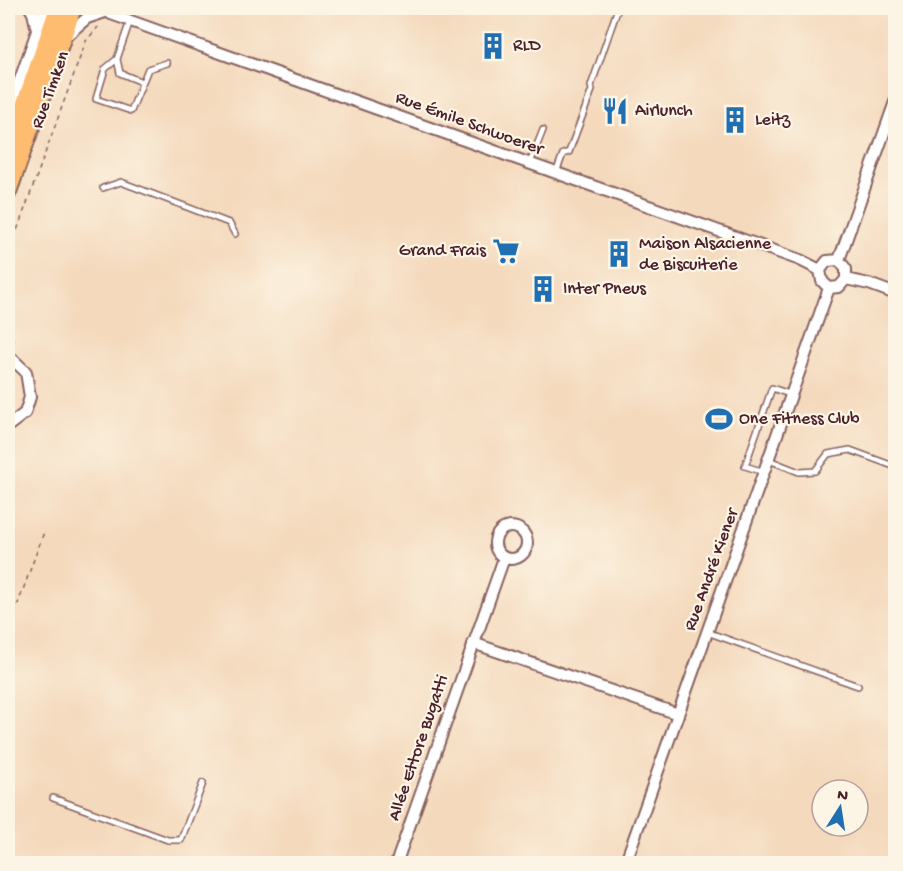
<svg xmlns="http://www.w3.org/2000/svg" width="903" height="871" viewBox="0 0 903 871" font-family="'Gochi Hand',sans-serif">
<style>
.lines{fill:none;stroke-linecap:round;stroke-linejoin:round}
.service-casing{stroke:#86605e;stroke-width:8}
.minor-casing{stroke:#86605e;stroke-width:14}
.primary-casing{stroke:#86605e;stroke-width:20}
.path{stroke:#86605e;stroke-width:1.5;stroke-dasharray:4.5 4.5;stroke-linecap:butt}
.service{stroke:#fff;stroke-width:5}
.minor{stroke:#fff;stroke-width:10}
.primary{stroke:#fdbc70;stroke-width:16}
.labels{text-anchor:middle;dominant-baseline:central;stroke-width:4.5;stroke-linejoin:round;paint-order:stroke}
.poi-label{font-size:18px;fill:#4a1f2b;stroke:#fcf5e5;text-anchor:start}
.street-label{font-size:18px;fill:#4a1f2b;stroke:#fcf5e5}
</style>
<rect width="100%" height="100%" fill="#fcf5e5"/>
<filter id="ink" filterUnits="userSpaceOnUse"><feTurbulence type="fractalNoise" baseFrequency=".0167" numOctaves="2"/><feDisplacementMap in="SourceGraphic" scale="12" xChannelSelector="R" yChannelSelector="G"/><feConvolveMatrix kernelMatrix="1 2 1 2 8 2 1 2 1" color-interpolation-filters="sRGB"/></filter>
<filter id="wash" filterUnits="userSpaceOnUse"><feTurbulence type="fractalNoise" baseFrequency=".008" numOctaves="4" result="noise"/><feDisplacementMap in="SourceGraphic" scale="24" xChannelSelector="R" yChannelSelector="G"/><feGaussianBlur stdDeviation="1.35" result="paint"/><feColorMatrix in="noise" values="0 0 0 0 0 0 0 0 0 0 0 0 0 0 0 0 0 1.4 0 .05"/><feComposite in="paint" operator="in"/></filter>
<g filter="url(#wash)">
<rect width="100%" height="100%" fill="#f4d9bc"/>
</g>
<g filter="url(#ink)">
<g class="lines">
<defs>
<path id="service" d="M130 21 117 59 105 69 96 99 131 111 148 69 167 63
M117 59 120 73 142 82
M530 163 543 130
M556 173 563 154 569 152 592 90 591 86 618 8
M103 188 121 182 229 223 235 234
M769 460 799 472 815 471 828 454 850 450 896 467
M764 472 745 466 772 388 792 395
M707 632 858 686
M53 798 168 840H181L203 783"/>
<path id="minor" d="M30 8 33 13 37 30
M106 8 111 14 800 260 820 270
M65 37 87 18 108 11
M8 114 45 8
M839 260 896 99
M846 279 869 284 896 294
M829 288 822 281 820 270 827 261 839 260
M829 288 839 287 846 279V269L839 260
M8 355 26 372 30 397 25 413 8 426
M495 543a16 16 0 1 1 32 0a16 16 0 1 1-32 0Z
M473 643 678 714
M396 864 504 558
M625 864 829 288"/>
<path id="primary" d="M8 152 58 8
M8 192 73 8"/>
</defs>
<use href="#service" class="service-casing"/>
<use href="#minor" class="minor-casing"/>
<use href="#primary" class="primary-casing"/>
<path class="path" d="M8 255 86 41 98 27
M8 312 14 343 13 346
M8 631 44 532"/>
<use href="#service" class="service"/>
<use href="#minor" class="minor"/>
<use href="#primary" class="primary"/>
</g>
</g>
<defs>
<symbol id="building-bare" viewBox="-9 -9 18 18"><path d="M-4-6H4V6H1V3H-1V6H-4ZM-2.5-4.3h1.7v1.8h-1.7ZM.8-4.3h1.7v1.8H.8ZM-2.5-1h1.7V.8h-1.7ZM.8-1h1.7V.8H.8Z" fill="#1f6fb2" stroke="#fcf5e5" stroke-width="2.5" paint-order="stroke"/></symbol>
<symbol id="restaurant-bare" viewBox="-9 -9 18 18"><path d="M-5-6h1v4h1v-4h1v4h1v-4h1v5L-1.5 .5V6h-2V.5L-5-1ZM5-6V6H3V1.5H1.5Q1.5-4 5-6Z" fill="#1f6fb2" stroke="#fcf5e5" stroke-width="2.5" paint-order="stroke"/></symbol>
<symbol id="supermarket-bare" viewBox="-9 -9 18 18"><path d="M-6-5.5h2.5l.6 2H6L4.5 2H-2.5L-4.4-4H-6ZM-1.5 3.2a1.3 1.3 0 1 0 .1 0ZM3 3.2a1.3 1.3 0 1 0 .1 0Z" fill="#1f6fb2" stroke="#fcf5e5" stroke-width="2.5" paint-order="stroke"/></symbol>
<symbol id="stadium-bare" viewBox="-9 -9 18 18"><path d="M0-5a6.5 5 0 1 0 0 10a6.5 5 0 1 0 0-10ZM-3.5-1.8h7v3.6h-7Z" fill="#1f6fb2" stroke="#fcf5e5" stroke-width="2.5" paint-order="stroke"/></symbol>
</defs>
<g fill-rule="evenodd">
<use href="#building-bare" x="474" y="27" width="38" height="38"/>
<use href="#restaurant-bare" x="596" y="92" width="38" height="38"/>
<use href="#building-bare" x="716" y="101" width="38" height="38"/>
<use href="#supermarket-bare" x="487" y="232" width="38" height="38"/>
<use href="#building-bare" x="600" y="235" width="38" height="38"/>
<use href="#building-bare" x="524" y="270" width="38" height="38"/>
<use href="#stadium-bare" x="700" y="400" width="38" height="38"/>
</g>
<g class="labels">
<g class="poi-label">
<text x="513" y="46">RLD</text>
<text x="635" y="111">Airlunch</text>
<text x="755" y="120">Leitz</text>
<text x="639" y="244">Maison Alsacienne<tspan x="639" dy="21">de Biscuiterie</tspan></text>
<text x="486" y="251" text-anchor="end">Grand Frais</text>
<text x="563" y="289">Inter Pneus</text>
<text x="739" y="419">One Fitness Club</text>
</g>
<g class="street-label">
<text transform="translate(51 90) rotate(-70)">Rue Timken</text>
<text transform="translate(469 124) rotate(20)">Rue Émile Schwoerer</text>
<text transform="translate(712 570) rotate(-70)">Rue André Kiener</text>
<text transform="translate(419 748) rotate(-71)">Allée Ettore Bugatti</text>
</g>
</g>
<rect width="903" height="871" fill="none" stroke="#fcf5e5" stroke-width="30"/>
<g transform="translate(840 808) rotate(12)"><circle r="28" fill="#fcf5e5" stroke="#b59f9b" stroke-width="1.5"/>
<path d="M0-4.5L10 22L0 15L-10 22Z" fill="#1f6fb2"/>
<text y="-9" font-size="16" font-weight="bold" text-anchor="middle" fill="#4a1f2b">N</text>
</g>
</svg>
